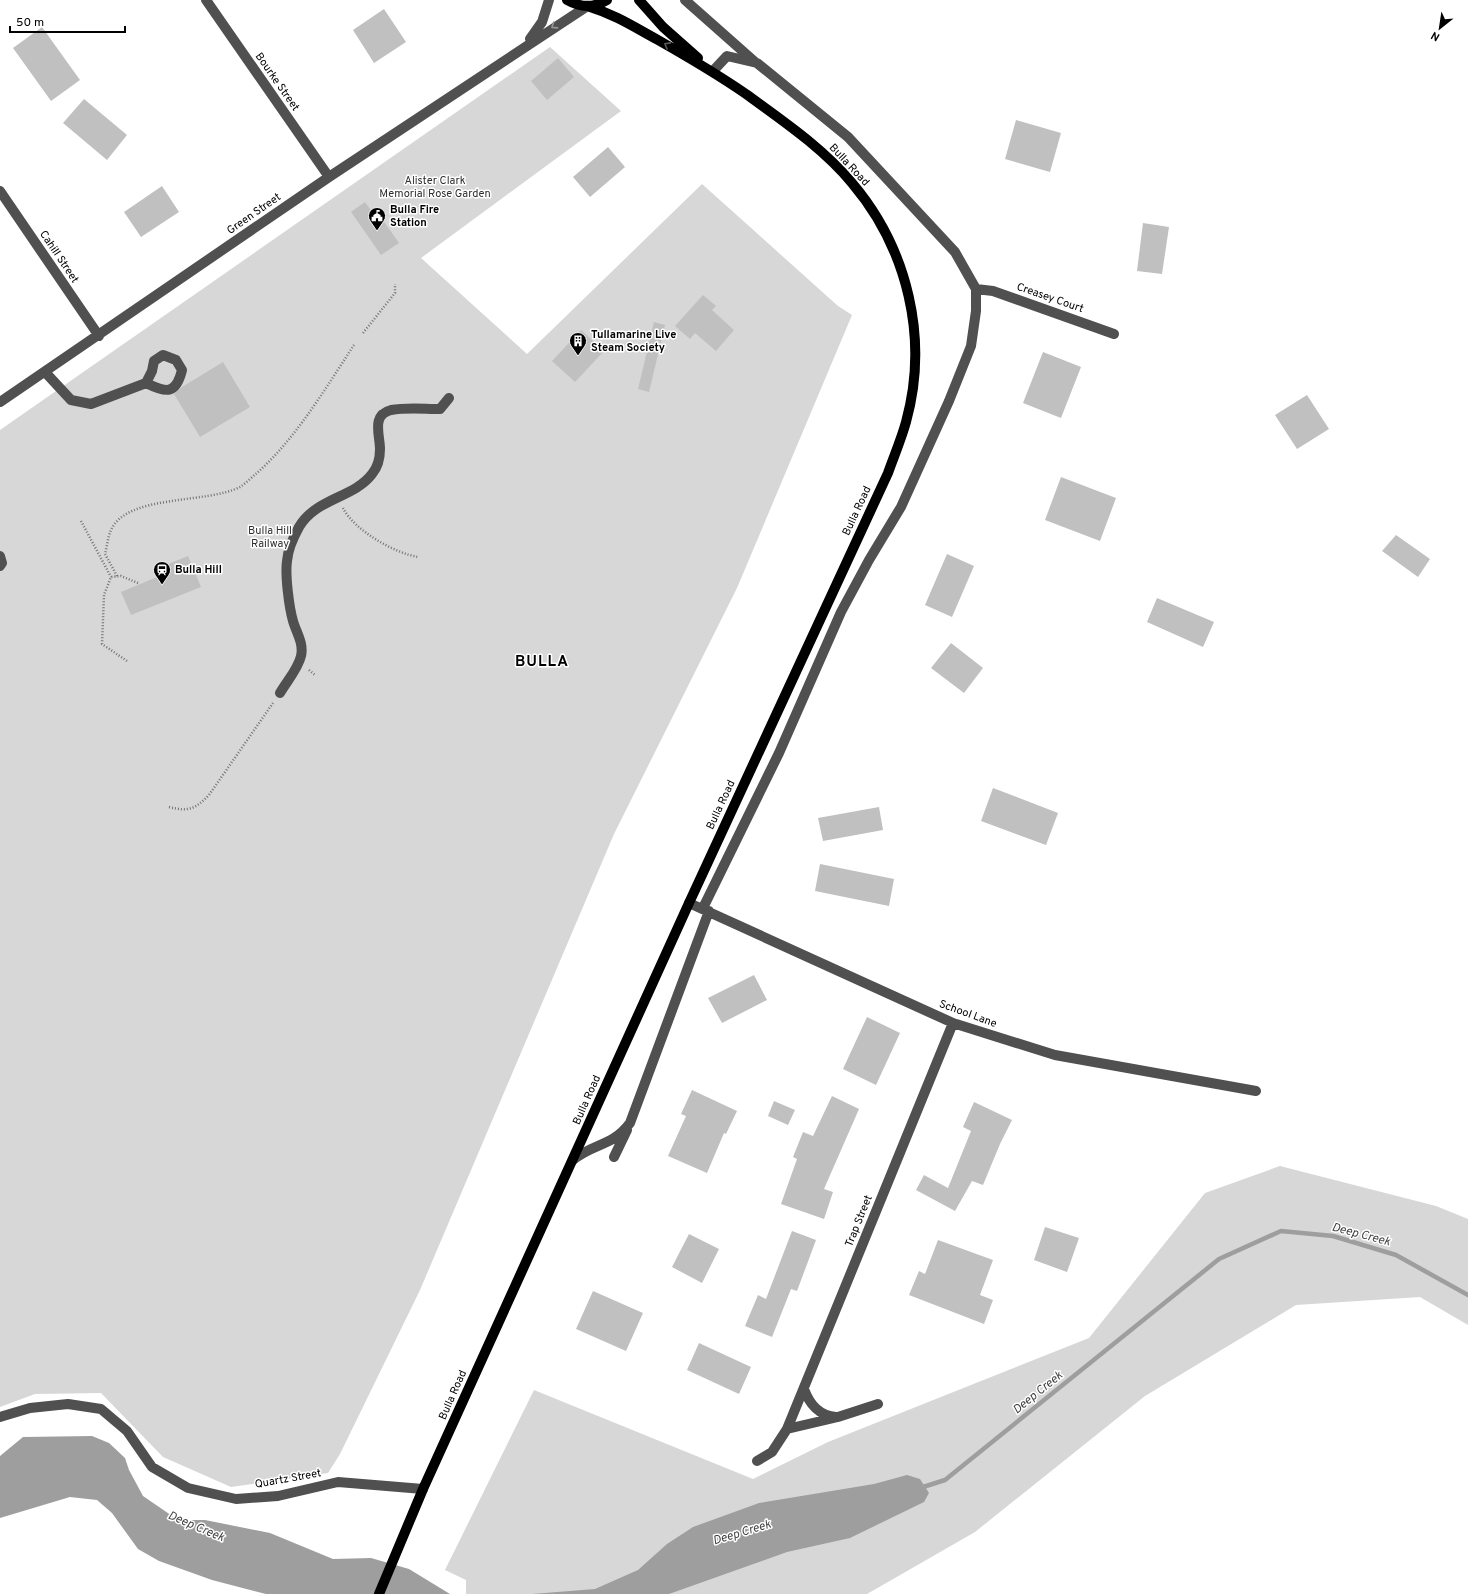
<svg xmlns="http://www.w3.org/2000/svg" width="1468" height="1594" viewBox="0 0 1468 1594" font-family="Overpass,sans-serif">
<style>
.green{fill:#d7d7d7}
.water{fill:#9e9e9e}
.lines{fill:none;stroke-linecap:round;stroke-linejoin:round}
.stream{stroke:#9e9e9e;stroke-width:4.5}
.building{fill:#c0c0c0}
.path{stroke:#727272;stroke-width:2.5;stroke-dasharray:1 2;stroke-linecap:butt}
.minor{stroke:#505050;stroke-width:10}
.major{stroke:#000;stroke-width:10}
.oneway{stroke:#969696}
.oneway2{stroke:#595959}
.labels{text-anchor:middle;dominant-baseline:central;stroke-width:3;stroke-linejoin:round;paint-order:stroke}
.street-label{font-size:11px;fill:#000;stroke:#fff}
.park-label{font-size:11px;fill:#2e2e2e;stroke:#fff}
.poi-label{font-size:11px;font-weight:bold;fill:#000;stroke:#fff;text-anchor:start}
.water-label{font-size:12px;font-style:italic;fill:#3f3f3f;stroke:#fff}
.district-label{font-size:15px;font-weight:bold;letter-spacing:1px;fill:#000;stroke:#fff}
</style>
<rect width="100%" height="100%" fill="#fff"/>
<path class="green" d="M550 47 621 111 421 258 527 354 702 184 838 306 852 315 737 588 614 834 420 1290 340 1454 328 1473 231 1487 163 1457 101 1393 35 1394 0 1407V430Z
M1280 1166 1436 1206 1468 1219V1325L1420 1297 1296 1305 1145 1396 975 1532 867 1594H466V1580L445 1570 534 1390 753 1479 828 1442 1089 1338 1205 1193Z"/>
<path class="water" d="M92 1436 109 1443 125 1458 129 1470 143 1496 178 1520H205L270 1533 333 1559 371 1558 409 1569 450 1594H266L212 1580 159 1561 138 1549 112 1513 97 1500 70 1497 0 1518V1456L23 1437Z
M907 1475 920 1479 929 1493 924 1502 850 1538 787 1552 669 1594H532L595 1589 638 1570 667 1544 693 1527 759 1503 874 1484Z"/>
<g class="lines">
<path class="stream" d="M920 1488 945 1480 1219 1259 1281 1231 1333 1236 1396 1255 1468 1295"/>
</g>
<path class="building" d="M384 9 406 42 374 63 353 30Z
M42 27 80 80 51 101 13 48Z
M558 58 574 77 547 100 531 81Z
M84 99 127 135 107 160 63 123Z
M1016 120 1061 133 1050 172 1005 159Z
M608 147 625 167 590 197 573 177Z
M162 186 179 212 141 237 124 212Z
M365 202 377 219 380 216 399 243 381 255 351 212Z
M1143 223 1169 227 1162 274 1137 271Z
M703 295 716 306 712 310 734 330 716 351 695 333 690 339 675 326Z
M654 322 665 325 649 392 638 389Z
M581 330 604 351 575 382 552 361Z
M1043 352 1081 367 1061 418 1023 403Z
M223 362 250 407 200 437 174 394 182 387Z
M1307 395 1329 429 1297 449 1275 415Z
M1061 477 1116 498 1100 541 1045 520Z
M1396 535 1430 559 1418 577 1382 551Z
M947 554 974 566 952 617 925 605Z
M188 556 201 587 131 615 121 592 169 572 166 565Z
M1157 598 1214 622 1203 647 1147 622Z
M951 643 983 668 964 693 931 668Z
M993 788 1058 813 1046 845 981 821Z
M879 807 883 830 823 841 818 818Z
M820 864 894 879 889 906 815 891Z
M754 975 767 1000 722 1023 708 998Z
M867 1017 900 1033 876 1085 843 1069Z
M692 1090 737 1111 726 1134 724 1133 707 1173 668 1156 686 1116 681 1114Z
M832 1096 859 1109 824 1189 833 1192 824 1219 781 1204 797 1159 793 1157 803 1132 813 1136Z
M774 1101 795 1110 788 1125 768 1116Z
M974 1102 1012 1120 1000 1144 983 1185 972 1181 955 1211 916 1190 924 1175 948 1188 971 1131 963 1127Z
M1045 1227 1079 1238 1067 1272 1034 1260Z
M792 1231 816 1240 797 1291 791 1289 772 1337 745 1326 758 1295 766 1299Z
M689 1234 719 1249 702 1283 672 1267Z
M938 1240 993 1260 980 1295 993 1300 984 1324 909 1295 919 1271 925 1274Z
M593 1291 643 1313 626 1351 576 1329Z
M699 1343 751 1367 739 1394 687 1370Z"/>
<g class="lines">
<path class="path" d="M363 333 395 293V284
M343 508C354 530 394 553 418 557
M81 521 111 577
M117 576 105 554C107 546 108 537 111 530 127 494 207 504 240 487 246 483 252 477 257 473 297 437 325 389 354 345
M127 661 102 644 104 595 111 577 121 576 138 583
M309 670 315 675
M169 807C189 812 195 809 209 795L273 703"/>
<path class="minor" d="M206 0 329 177
M685 0 755 62
M530 39 542 22 549 0
M0 191 99 336
M976 289 993 291 1114 334
M45 372 71 400 91 404 146 383 152 371 154 361 163 355 176 360 182 370C176 395 166 393 146 383
M0 402 329 177 586 7
M0 556 2 563 0 566
M280 693C287 681 298 669 301 656 304 643 296 632 293 621 289 607 285 575 287 561 288 549 294 536 299 527 316 498 354 498 372 474 378 467 380 458 380 449 380 435 371 415 391 410 407 407 424 409 440 409L449 398
M689 903 953 1023 1055 1055 1256 1091
M703 908 779 753 841 612 869 560 901 507 949 401 971 346 976 311V289L955 252 848 137 757 63 727 56 713 71
M614 1157 627 1130
M573 1160C593 1143 612 1147 630 1123L709 911
M804 1389C809 1403 819 1416 836 1417
M0 1417 30 1408 68 1404 101 1409 127 1431 152 1467 188 1488 236 1499 278 1496 338 1482 423 1489
M787 1429 953 1023
M757 1461 772 1452 787 1429 838 1417 878 1404"/>
<path class="major" d="M567 0C581 8 594 8 607 0
M639 0 663 27 698 58
M379 1594 423 1489 689 903 888 473C894 456 901 440 906 422 929 339 908 249 852 183 823 148 783 121 746 94 717 74 688 57 658 40 634 27 616 15 590 7"/>
</g>
<defs><path id="oneway-chevron" d="M-2-3.5L2.5 0L-2 3.5" fill="none" stroke-width="1.6" stroke-linecap="round" stroke-linejoin="round"/></defs>
<use class="oneway" href="#oneway-chevron" transform="translate(554 26) rotate(147)"/>
<use class="oneway2" href="#oneway-chevron" transform="translate(667 45) rotate(-151)"/>
<defs>
<symbol id="civic-pin" viewBox="-11 -11 22 30"><path d="M0 17L-7.5 6A9.5 9.5 0 1 1 7.5 6Z" fill="#000" stroke="#fff"/><path d="M-.6-6.5H3V-4.5H.6V-3L4-1V1h2V6H-6V1h2V-1L-.6-3ZM-1.2 2.5V6h2.4V2.5Z" fill="#fff"/></symbol>
<symbol id="building-pin" viewBox="-11 -11 22 30"><path d="M0 17L-7.5 6A9.5 9.5 0 1 1 7.5 6Z" fill="#000" stroke="#fff"/><path d="M-4-6H4V6H1V3H-1V6H-4ZM-2.5-4.3h1.7v1.8h-1.7ZM.8-4.3h1.7v1.8H.8ZM-2.5-1h1.7V.8h-1.7ZM.8-1h1.7V.8H.8Z" fill="#fff"/></symbol>
<symbol id="station-pin" viewBox="-11 -11 22 30"><path d="M0 17L-7.5 6A9.5 9.5 0 1 1 7.5 6Z" fill="#000" stroke="#fff"/><path d="M-3-6H3Q5-6 5-4V2Q5 4 3 4L4.5 6H3L1.5 4h-3L-3 6H-4.5L-3 4Q-5 4-5 2V-4Q-5-6-3-6ZM-3.5-4v3h7v-3ZM-3.5 1v1.5H-2V1ZM2 1v1.5H3.5V1Z" fill="#fff"/></symbol>
</defs>
<g fill-rule="evenodd">
<use href="#civic-pin" x="367" y="206" width="20" height="27"/>
<use href="#building-pin" x="568" y="331" width="20" height="27"/>
<use href="#station-pin" x="152" y="560" width="20" height="27"/>
</g>
<g class="labels">
<g class="street-label">
<text transform="translate(277 82) rotate(55)">Bourke Street</text>
<text transform="translate(849 165) rotate(47)">Bulla Road</text>
<text transform="translate(254 214) rotate(-35)">Green Street</text>
<text transform="translate(59 257) rotate(56)">Cahill Street</text>
<text transform="translate(1050 298) rotate(19)">Creasey Court</text>
<text transform="translate(857 511) rotate(-65)">Bulla Road</text>
<text transform="translate(721 805) rotate(-65)">Bulla Road</text>
<text transform="translate(968 1014) rotate(20)">School Lane</text>
<text transform="translate(587 1100) rotate(-66)">Bulla Road</text>
<text transform="translate(859 1221) rotate(-68)">Trap Street</text>
<text transform="translate(453 1395) rotate(-66)">Bulla Road</text>
<text transform="translate(288 1479) rotate(-10)">Quartz Street</text>
</g>
<g class="park-label">
<text x="435" y="181">Alister Clark<tspan x="435" dy="13">Memorial Rose Garden</tspan></text>
<text x="270" y="531">Bulla Hill<tspan x="270" dy="13">Railway</tspan></text>
</g>
<g class="poi-label">
<text x="390" y="210">Bulla Fire<tspan x="390" dy="13">Station</tspan></text>
<text x="591" y="335">Tullamarine Live<tspan x="591" dy="13">Steam Society</tspan></text>
<text x="175" y="570">Bulla Hill</text>
</g>
<g class="water-label">
<text transform="translate(1361 1235) rotate(15)">Deep Creek</text>
<text transform="translate(1038 1393) rotate(-39)">Deep Creek</text>
<text transform="translate(196 1527) rotate(23)">Deep Creek</text>
<text transform="translate(742 1533) rotate(-17)">Deep Creek</text>
</g>
<g class="district-label">
<text x="542" y="662">BULLA</text>
</g>
</g>
<g transform="translate(1440 28) rotate(210)" stroke="#ffffff" stroke-width="3" paint-order="stroke">
<path d="M0-3L7 15L0 10L-7 15Z" fill="#000000"/>
<text y="-6" font-size="11" font-weight="bold" text-anchor="middle" fill="#000000">N</text>
</g>
<path d="M10 26v6h115v-6" fill="none" stroke="#000000" stroke-width="2"/>
<text x="16" y="26" font-size="12" fill="#000000" stroke="#ffffff" stroke-width="3" paint-order="stroke">50 m</text>
</svg>
